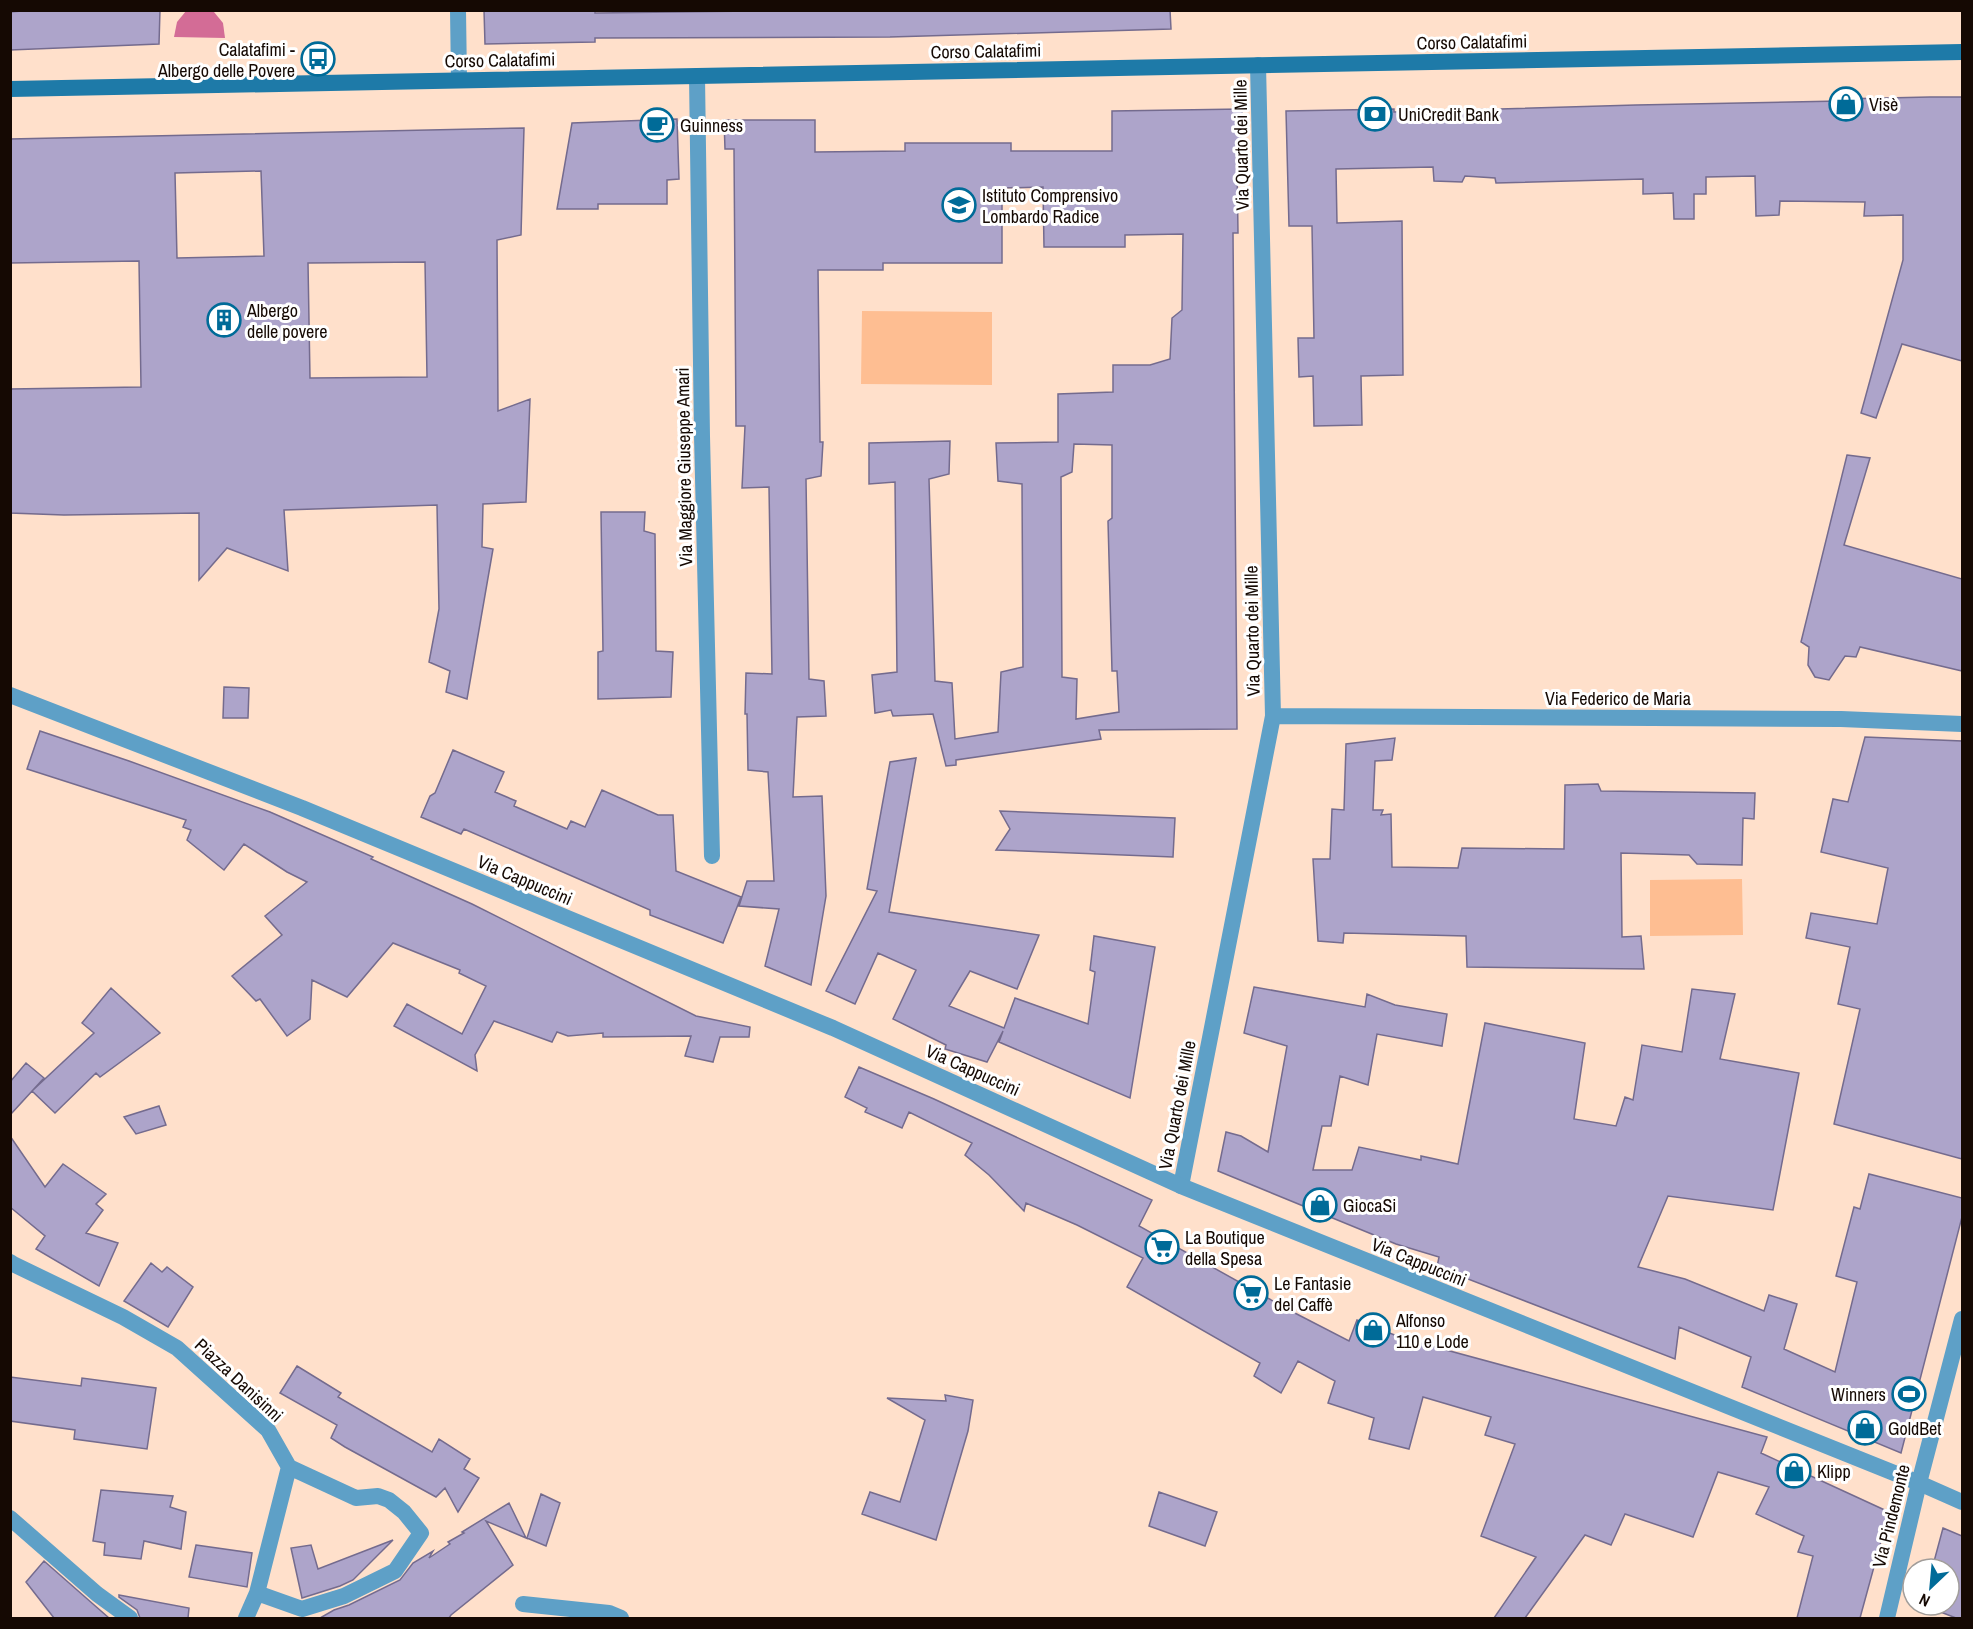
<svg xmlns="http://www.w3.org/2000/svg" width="1973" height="1629" viewBox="0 0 1973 1629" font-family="'Archivo Narrow',sans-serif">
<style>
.green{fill:#febe92}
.water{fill:#d36c96}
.building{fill:#ada4ca;stroke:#746b8e;stroke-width:1.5;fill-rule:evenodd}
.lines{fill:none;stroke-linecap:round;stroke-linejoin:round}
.minor{stroke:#5ea0c7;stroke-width:16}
.tertiary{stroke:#5ea0c7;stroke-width:16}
.secondary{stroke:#1e7aa8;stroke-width:16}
.labels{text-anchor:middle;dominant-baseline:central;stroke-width:6;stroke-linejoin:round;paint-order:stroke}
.street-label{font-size:18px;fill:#150903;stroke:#fff}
.poi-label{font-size:18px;fill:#150903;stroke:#fff;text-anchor:start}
</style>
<rect width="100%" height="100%" fill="#ffe0cb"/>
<path class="green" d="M862 311 992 312V385L861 384Z
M1742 879 1743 935 1650 936V880Z"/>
<path class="water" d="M186 11 214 12 223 23 225 38 174 37 177 22Z"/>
<path class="building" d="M34 10H160L159 44 10 50V12Z
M484 10H595V13L754 11 1170 10 1171 29 890 37 595 38V42L485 44Z
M1930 97H1962V361L1902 344 1876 418 1861 413 1903 260V215L1864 216 1865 202 1780 201 1779 215 1756 216 1755 176 1706 177V194H1694V219H1674L1673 193 1643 194V179L1496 183 1495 178 1465 176 1462 182 1434 181 1433 167 1336 169 1337 223 1402 221 1403 375 1361 376 1362 425 1314 426 1313 376 1299 377 1298 338H1314L1312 226H1289L1286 111 1394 109V112L1636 105 1840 101V99Z
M1242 109 1243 163H1237L1238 233H1233L1237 729 1099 730 1101 739 956 760V765L946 766 933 714 893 716 891 710 875 713 872 675 897 672 895 482 869 484V443L950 441 949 474 929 479 935 681 952 683 955 739 998 732 1001 672 1023 667 1022 484 998 481 996 443 1058 442V394L1113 392V365H1150L1170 359 1172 318 1182 310 1183 234 1125 235V247H1044L1043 187 1002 188V263H883V270H818L820 442H823L821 476 806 479 809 679 824 681 826 716 797 717 793 797 822 796 826 896 811 985 765 966 779 909 739 906 747 881H774L768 772 748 770 747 714H745L746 673 772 674 769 487 742 488 745 426H736L734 149H725L724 120H815V152L905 151V143H1011V151H1112V111ZM1074 444 1112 445V518L1108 521 1112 671H1117L1119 712 1076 719 1077 679 1062 677 1061 477 1072 472Z
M677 119 679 179 667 180V204H598V209H557L572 123Z
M524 128 521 235 497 240 498 411 530 399 526 502 483 504 482 547 493 549 467 699 446 692 450 671 429 662 439 609 437 505 284 510 288 571 227 548 199 580V513L64 515 10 513V389L141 387 139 261 10 263V139ZM261 171 264 256 177 258 175 173ZM425 262 427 377 310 378 308 263Z
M1847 455 1870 458 1844 545 1962 579V671L1860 647 1856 657 1845 656 1829 680 1815 677 1808 665 1809 647 1801 642Z
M601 512H645L644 531 655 534 656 651 673 652 671 697 598 699V652L603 651Z
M224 687 249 688 248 718H223Z
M40 731 129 761 270 812 373 857 371 859 472 904 696 1016 750 1027 749 1037H720L713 1062 685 1056 691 1036 603 1037V1033L568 1036 557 1032 552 1042 494 1021 475 1055 477 1071 394 1026 407 1004 462 1034 486 986 459 973 460 970 393 943 347 997 312 980 310 1019 287 1036 260 999 256 1001 232 976 282 935 265 916 307 882 287 872 244 844 224 870 187 840 191 830 183 827 186 820 27 769Z
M1865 737 1962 741V1159L1834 1124 1860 1009 1838 1004 1850 947 1806 938 1811 913 1877 924 1888 868 1821 852 1833 799 1848 802Z
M1395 738 1392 760 1375 761 1373 810H1383L1381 815 1391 814 1392 867 1458 868 1462 848 1564 849 1565 785 1598 784 1601 791 1755 793 1754 819 1743 818 1742 865 1697 864 1689 855 1621 853 1622 937 1641 936 1644 969 1467 967 1466 936 1344 933 1343 943 1318 941 1313 859H1330L1332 809 1344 810 1346 744Z
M453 750 504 772 495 792 516 801 514 806 567 829 571 821 585 827 602 790 658 815H673L676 871 741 897 723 943 650 915V910L464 829 461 834 421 817 430 796 435 793Z
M916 758 889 912 1039 935 1017 989 970 971 949 1006 1004 1028 1015 998 1088 1024 1095 972 1090 970 1094 936 1155 947 1130 1098 999 1042 1003 1031 987 1062 945 1049 946 1045 893 1019 916 970 878 953 855 1004 826 991 877 891 867 889 890 762Z
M1000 811 1175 818 1173 857 996 850 1010 829Z
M1254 987 1365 1007 1367 994 1395 1005 1447 1014 1442 1046 1377 1034 1368 1085 1340 1076 1331 1126H1322L1313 1170H1352L1359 1147 1421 1160V1156L1458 1164 1485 1023 1585 1043 1574 1119 1616 1126 1625 1097 1633 1100 1642 1045 1682 1052 1692 989 1735 994 1720 1059 1799 1073 1773 1210 1668 1196 1638 1267 1685 1279 1764 1311 1769 1295 1797 1304 1784 1349 1835 1372 1857 1282 1836 1276 1854 1207 1860 1209 1869 1174 1962 1198V1217L1901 1453 1742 1387 1751 1357 1679 1327 1675 1359 1437 1267 1439 1257 1396 1244 1218 1171 1226 1132 1241 1136 1268 1152 1287 1046 1244 1033Z
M111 988 160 1033 100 1077 96 1073 55 1113 32 1091 94 1033 82 1023Z
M26 1063 44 1078 10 1115V1082Z
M859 1067 934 1099 1152 1200 1139 1226 1289 1310 1349 1341 1357 1320 1402 1338 1767 1437 1761 1453 1889 1512 1860 1618H1797L1813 1556 1798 1552 1804 1536 1756 1514 1769 1487 1718 1472 1693 1537 1625 1514 1611 1545 1585 1535 1525 1618H1494L1536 1557 1481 1536 1515 1444 1485 1435 1491 1417 1423 1397 1409 1449 1369 1439 1374 1418 1328 1403 1335 1381 1298 1361 1281 1393 1254 1376 1260 1363 1127 1287 1143 1258 1077 1225 1026 1203 1024 1211 989 1175 965 1155 972 1143 909 1112 902 1128 865 1112 867 1108 845 1097Z
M159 1106 166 1125 136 1134 124 1117Z
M10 1136 45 1187 63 1164 106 1194 96 1204 103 1210 86 1233 118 1243 99 1286 36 1249 45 1236 10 1207Z
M151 1263 162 1272 167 1267 193 1287 168 1327 124 1301Z
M297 1366 341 1393 338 1397 432 1452 439 1439 470 1459 464 1469 479 1478 458 1512 445 1488 436 1497 345 1447 331 1438 337 1425 280 1393Z
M10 1377 81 1386 82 1378 156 1388 147 1449 74 1439 75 1430 10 1421Z
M945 1395 973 1400 968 1431 936 1540 862 1514 870 1492 900 1502 925 1420 887 1398 946 1401Z
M101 1490 173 1496 170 1507 186 1512 181 1549 144 1541 141 1559 104 1555 105 1543 93 1541Z
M1159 1492 1217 1512 1205 1546 1149 1526Z
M541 1494 560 1503 546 1546 527 1538Z
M509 1503 526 1538 486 1521 513 1565 451 1615 449 1618H320L334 1610 349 1605 400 1580 413 1563 433 1551 429 1558 450 1544 448 1542 464 1533 462 1532Z
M1943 1528 1962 1536V1618H1956L1925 1606 1949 1605V1569H1932Z
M393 1540 353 1580 340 1586 302 1598 291 1548 311 1545 318 1569Z
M196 1545 252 1553 247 1587 189 1577Z
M44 1561 93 1604 109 1618H54L26 1582Z
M119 1595 189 1608 188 1618H140L137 1610 119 1597Z"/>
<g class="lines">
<path class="minor" d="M458 10 459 80
M697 76 702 436 712 856
M1273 716 1841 719 1962 724
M1181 1186 1273 716 1258 65
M10 1262 13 1264 123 1317 177 1348 268 1430 289 1467 257 1593 246 1618
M10 1518 97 1594 130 1618
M257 1593 302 1609 344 1596 395 1571 421 1533 404 1512 389 1500 378 1496 356 1498 289 1467
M523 1604 609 1613 621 1618
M1887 1618 1919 1483"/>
<path class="tertiary" d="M10 695 302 808 833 1028 1181 1186 1919 1483 1962 1502
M1919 1483 1962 1319"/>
<path class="secondary" d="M10 89 1962 52"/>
</g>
<defs>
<symbol id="bus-ring" viewBox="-11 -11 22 22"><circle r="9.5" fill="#fff" stroke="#006b98" stroke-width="1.5"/><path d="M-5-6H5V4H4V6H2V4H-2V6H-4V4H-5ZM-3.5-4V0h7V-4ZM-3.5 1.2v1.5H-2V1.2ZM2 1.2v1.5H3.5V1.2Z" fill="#006b98"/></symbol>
<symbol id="shop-ring" viewBox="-11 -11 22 22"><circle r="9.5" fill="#fff" stroke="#006b98" stroke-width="1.5"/><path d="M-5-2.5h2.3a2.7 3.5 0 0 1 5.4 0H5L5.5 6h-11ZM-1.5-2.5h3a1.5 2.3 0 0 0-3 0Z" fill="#006b98"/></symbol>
<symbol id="bank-ring" viewBox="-11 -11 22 22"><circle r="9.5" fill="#fff" stroke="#006b98" stroke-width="1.5"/><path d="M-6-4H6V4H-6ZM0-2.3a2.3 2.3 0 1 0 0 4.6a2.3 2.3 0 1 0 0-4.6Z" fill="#006b98"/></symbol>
<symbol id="cafe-ring" viewBox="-11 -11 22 22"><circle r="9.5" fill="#fff" stroke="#006b98" stroke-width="1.5"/><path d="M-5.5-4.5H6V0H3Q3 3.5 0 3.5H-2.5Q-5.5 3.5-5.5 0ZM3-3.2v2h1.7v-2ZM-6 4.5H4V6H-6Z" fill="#006b98"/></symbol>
<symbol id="school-ring" viewBox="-11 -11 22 22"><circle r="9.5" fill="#fff" stroke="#006b98" stroke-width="1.5"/><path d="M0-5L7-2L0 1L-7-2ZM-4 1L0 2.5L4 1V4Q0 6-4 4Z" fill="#006b98"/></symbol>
<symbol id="building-ring" viewBox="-11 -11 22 22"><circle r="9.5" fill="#fff" stroke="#006b98" stroke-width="1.5"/><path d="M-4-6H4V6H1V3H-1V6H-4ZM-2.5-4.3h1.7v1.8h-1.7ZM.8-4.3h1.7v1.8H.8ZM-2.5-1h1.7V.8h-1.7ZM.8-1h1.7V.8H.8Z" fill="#006b98"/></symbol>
<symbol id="supermarket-ring" viewBox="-11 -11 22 22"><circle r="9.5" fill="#fff" stroke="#006b98" stroke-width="1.5"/><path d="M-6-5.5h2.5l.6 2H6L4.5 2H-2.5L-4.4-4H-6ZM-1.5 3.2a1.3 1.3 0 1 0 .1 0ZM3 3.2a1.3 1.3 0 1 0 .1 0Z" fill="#006b98"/></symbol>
<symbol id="stadium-ring" viewBox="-11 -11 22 22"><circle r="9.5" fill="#fff" stroke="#006b98" stroke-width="1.5"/><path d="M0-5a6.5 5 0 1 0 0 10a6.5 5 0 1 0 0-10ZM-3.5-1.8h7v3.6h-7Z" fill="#006b98"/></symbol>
</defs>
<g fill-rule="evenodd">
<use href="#bus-ring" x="299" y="40" width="38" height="38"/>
<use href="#shop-ring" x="1827" y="85" width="38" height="38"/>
<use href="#bank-ring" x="1356" y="95" width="38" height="38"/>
<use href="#cafe-ring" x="638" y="106" width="38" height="38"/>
<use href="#school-ring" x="940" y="186" width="38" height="38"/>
<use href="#building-ring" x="205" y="301" width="38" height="38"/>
<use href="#shop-ring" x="1301" y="1186" width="38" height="38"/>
<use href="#supermarket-ring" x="1143" y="1228" width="38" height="38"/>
<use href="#supermarket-ring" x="1232" y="1274" width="38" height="38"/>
<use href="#shop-ring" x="1354" y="1311" width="38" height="38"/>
<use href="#stadium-ring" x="1890" y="1375" width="38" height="38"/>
<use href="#shop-ring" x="1846" y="1409" width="38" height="38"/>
<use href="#shop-ring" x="1775" y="1452" width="38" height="38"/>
</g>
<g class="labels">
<g class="street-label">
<text transform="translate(1472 42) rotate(-1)">Corso Calatafimi</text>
<text transform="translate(986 51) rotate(-1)">Corso Calatafimi</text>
<text transform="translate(500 60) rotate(-1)">Corso Calatafimi</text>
<text transform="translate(1241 145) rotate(-91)">Via Quarto dei Mille</text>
<text transform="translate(684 467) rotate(-91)">Via Maggiore Giuseppe Amari</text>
<text transform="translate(1252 631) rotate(-91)">Via Quarto dei Mille</text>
<text x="1618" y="698">Via Federico de Maria</text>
<text transform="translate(525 880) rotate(23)">Via Cappuccini</text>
<text transform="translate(973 1070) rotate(24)">Via Cappuccini</text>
<text transform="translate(1177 1105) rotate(-79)">Via Quarto dei Mille</text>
<text transform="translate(1419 1262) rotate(22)">Via Cappuccini</text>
<text transform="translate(239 1380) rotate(43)">Piazza Danisinni</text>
<text transform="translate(1891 1516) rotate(-76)">Via Pindemonte</text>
</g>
<g class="poi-label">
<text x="295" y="49" text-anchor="end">Calatafimi -<tspan x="295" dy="21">Albergo delle Povere</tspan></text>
<text x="1869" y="104">Visè</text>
<text x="1398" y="114">UniCredit Bank</text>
<text x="680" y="125">Guinness</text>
<text x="982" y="195">Istituto Comprensivo<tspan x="982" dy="21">Lombardo Radice</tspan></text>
<text x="247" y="310">Albergo<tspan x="247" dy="21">delle povere</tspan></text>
<text x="1343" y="1205">GiocaSi</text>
<text x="1185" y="1237">La Boutique<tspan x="1185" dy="21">della Spesa</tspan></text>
<text x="1274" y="1283">Le Fantasie<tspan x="1274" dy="21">del Caffè</tspan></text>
<text x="1396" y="1320">Alfonso<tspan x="1396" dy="21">110 e Lode</tspan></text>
<text x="1886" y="1394" text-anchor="end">Winners</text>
<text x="1888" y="1428">GoldBet</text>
<text x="1817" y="1471">Klipp</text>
</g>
</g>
<rect width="1973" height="1629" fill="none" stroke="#150903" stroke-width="24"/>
<g transform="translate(1931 1587) rotate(206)"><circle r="28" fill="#ffffff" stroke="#a19d9a" stroke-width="1.5"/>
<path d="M0-4.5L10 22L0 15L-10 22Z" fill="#006b98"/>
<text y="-9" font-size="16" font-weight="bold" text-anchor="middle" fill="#150903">N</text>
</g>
</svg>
